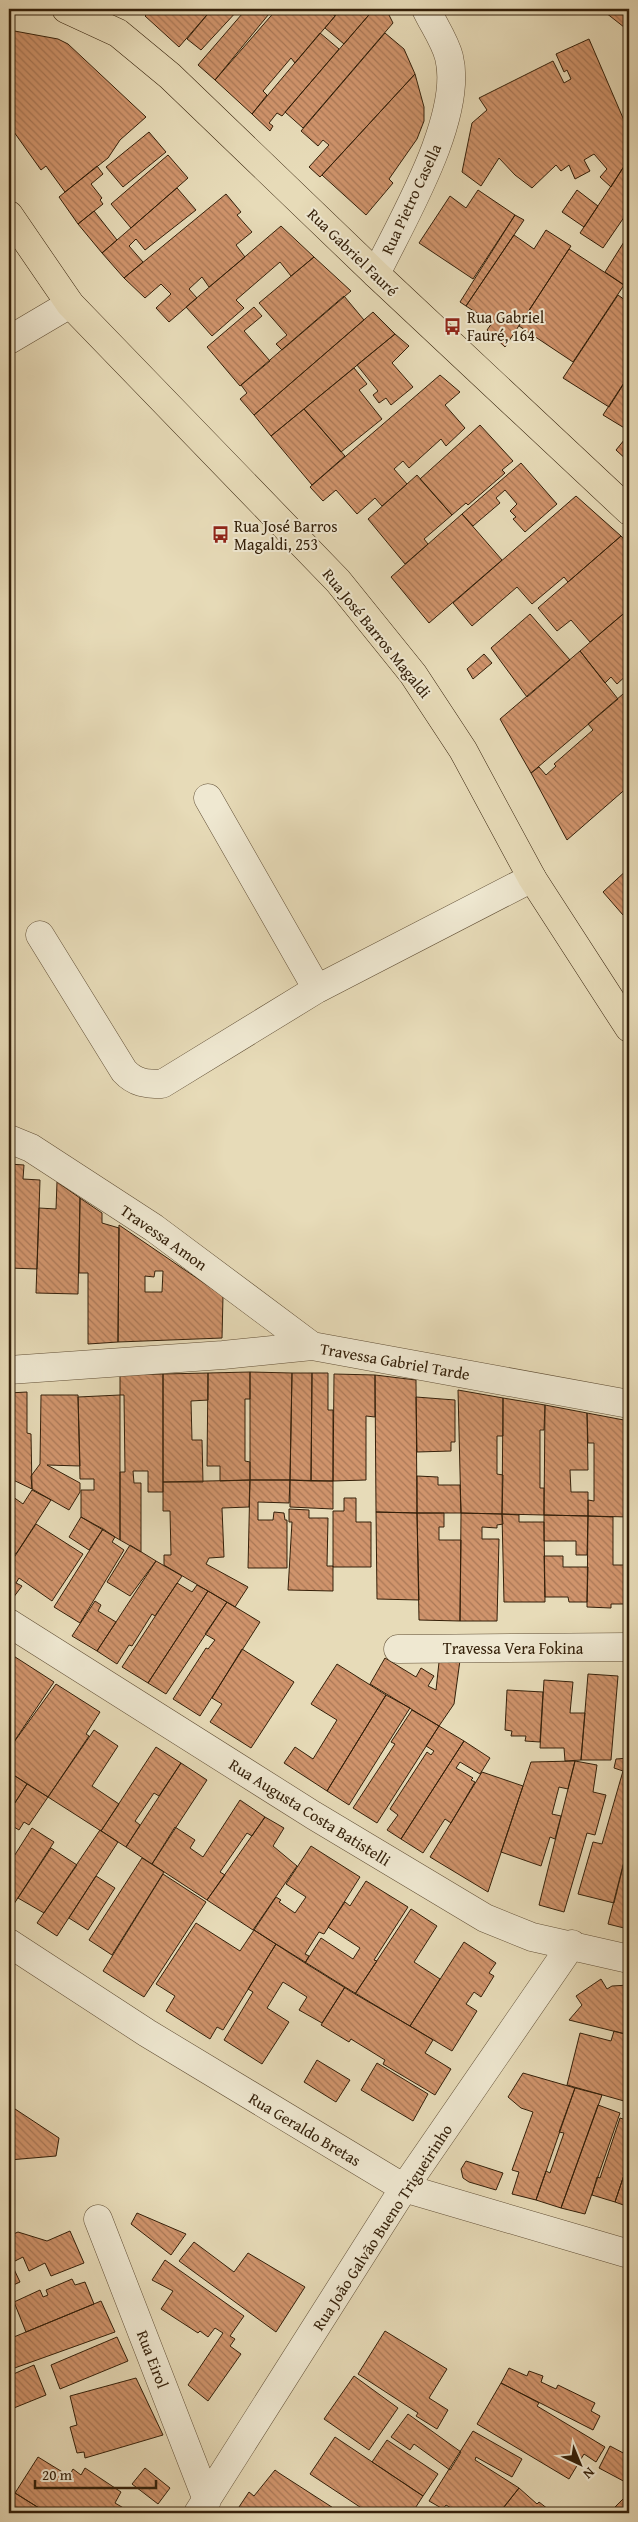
<svg xmlns="http://www.w3.org/2000/svg" width="638" height="2522" viewBox="0 0 638 2522" font-family="'Gentium Book Plus',serif">
<style>
.building{fill:url(#building-back-hatch);stroke:#34200a;fill-rule:evenodd}
.lines{fill:none;stroke-linecap:round;stroke-linejoin:round}
.minor-casing{stroke:#614f36;stroke-width:29}
.major-casing{stroke:#34200a;stroke-width:29}
.minor{stroke:#efe8d1;stroke-width:28}
.major{stroke:#e7dbb8;stroke-width:28}
.labels{text-anchor:middle;dominant-baseline:central;stroke-width:4;stroke-linejoin:round;paint-order:stroke}
.street-label{font-size:16px;fill:#34200a;stroke:#efe8d1}
.poi-label{font-size:16px;fill:#34200a;stroke:#efe8d1;text-anchor:start}
</style>
<defs>
<pattern id="building-back-hatch" width="6" height="6" patternUnits="userSpaceOnUse" patternTransform="scale(1.25)"><rect width="6" height="6" fill="#d0946c"/><path d="M-1 5l2 2M0 0l6 6M5-1l2 2" fill="none" stroke="#aa7857"/></pattern>
</defs>
<rect width="100%" height="100%" fill="#e7dbb8"/>
<filter id="stains"><feTurbulence type="fractalNoise" baseFrequency=".004" numOctaves="4"/><feColorMatrix values="0 0 0 0 .2 0 0 0 0 .09 0 0 0 0 .02 0 0 0 .5 -.17"/></filter>
<radialGradient id="worn" r=".72"><stop offset=".6" stop-color="#630" stop-opacity="0"/><stop offset="1" stop-color="#630" stop-opacity=".3"/></radialGradient>
<path class="building" d="M152 9H212L179 47 145 16Z
M212 9H273L215 80 198 65 242 14 238 10 201 50 187 39Z
M277 9H290L296 14 300 9H326L335 16 295 63 291 58 263 91 267 95 252 114 215 80Z
M341 9H374L344 44 325 28Z
M374 9H386L393 23 303 128 285 112Z
M601 9H629V31Z
M9 30 58 39 68 44 146 117 120 140 108 158 65 192 46 166 41 170 9 125Z
M320 33 339 49 282 116 277 113 269 123 273 126 270 131 252 114Z
M385 33 404 49 415 74 320 177 309 167 329 145 323 140 318 146 301 131Z
M589 39 629 132V158L611 187 600 177 607 169 594 154 584 160 590 171 575 179 569 165 561 171 556 165 532 188 515 175 499 158 481 186 462 172 472 123 487 110 479 98 553 61 564 83 571 79 567 70 564 72 556 54Z
M415 74 424 107V121L417 139 389 179 393 183 366 215 322 175Z
M149 132 166 152 123 187 106 167Z
M168 155 188 178 131 228 111 204Z
M97 166 103 174 91 184 102 198 100 200 103 204 78 224 59 197Z
M623 168 629 172V210L603 248 580 233Z
M177 188 196 210 145 250 136 239 129 246 143 262 124 278 102 253Z
M478 190 515 215 473 279 419 243 450 196 466 208Z
M577 190 598 206 584 227 562 212Z
M226 194 241 212 237 215 252 232 236 245 245 257 209 287 202 277 189 289 197 298 169 322 156 308 171 294 161 284 145 298 124 278Z
M94 211 117 240 102 253 78 224Z
M515 215 524 220 466 306 460 302Z
M281 226 314 257 291 276 280 262 236 300 244 308 212 336 186 307Z
M546 230 571 246 505 347 487 330 492 323 466 306 514 235 534 249Z
M629 234V278L624 285 605 272Z
M569 249 624 285 573 362 519 326Z
M314 257 351 291 282 350 276 344 287 335 259 303Z
M618 295 629 303V338L627 342 629 343V370L625 376 628 377 609 407 563 378Z
M344 296 364 320 254 415 240 399 247 393 241 385Z
M254 307 262 316 244 331 270 361 240 386 207 347Z
M373 312 395 334 271 436 254 415Z
M395 334 409 346 392 363 413 387 391 405 386 398 379 403 373 395 378 391 357 365Z
M354 368 367 384 359 390 382 419 341 452 304 409Z
M440 375 460 392 445 405 465 428 446 446 441 439 409 468 403 461 394 469 407 484 382 506 375 498 357 514 336 490 323 501 310 487Z
M629 375V424L626 429 603 415Z
M304 409 345 456 312 485 271 436Z
M480 425 513 461 502 470 505 473 468 505 466 503 452 515 420 479Z
M629 434V462L616 450Z
M521 463 557 504 525 532 513 519 516 517 510 511 517 504 505 490 496 498 500 503 473 526 462 514Z
M417 475 452 515 424 539 428 544 405 564 368 519Z
M576 496 621 536 568 582 564 577 532 604 517 587 472 626 453 603Z
M462 514 502 560 429 623 391 577Z
M621 536 629 545V609L590 642 571 620 557 631 538 608Z
M629 609V673L617 684 611 677 605 683 580 651Z
M530 614 570 660 527 697 491 648Z
M580 651 618 699 531 773 500 719Z
M484 654 492 663 473 679 467 669Z
M629 689V702L623 694Z
M623 694 629 702V786L567 840 531 773 539 767 546 775 556 766 554 764 593 730 588 724Z
M629 868V910L623 915 603 892Z
M629 945V958L624 948Z
M9 1164 24 1165 23 1179 40 1180 37 1269 9 1268Z
M57 1182 80 1198 78 1294 36 1293 39 1208 56 1209Z
M80 1198 102 1213V1223L119 1228 118 1342 88 1344V1273H79Z
M119 1225 223 1296 222 1338 118 1342ZM155 1271H163L162 1292H145V1276L154 1277Z
M250 1372V1399H245V1461L250 1462V1480L220 1481V1466H207L208 1373Z
M250 1372 292 1373 290 1480H250Z
M208 1373V1400L191 1401 192 1440H202L203 1482H163V1374Z
M292 1373H312L311 1481 290 1480Z
M312 1373H328V1410H333V1481H311Z
M163 1374V1492H148V1471H133L134 1483H141V1552L120 1540V1472H125L124 1395H120V1375Z
M334 1374 375 1375V1417L366 1416V1480L333 1481Z
M375 1375 416 1380 417 1513 376 1512Z
M458 1390 503 1398V1436H497V1474L503 1475 502 1514 461 1513Z
M27 1392V1433L31 1434 32 1489 9 1478V1393Z
M41 1395H78L80 1466 47 1465 80 1483V1492L69 1510 32 1489 31 1476 40 1464Z
M120 1395V1540L81 1517V1490H94V1479H80L78 1397Z
M416 1397 455 1400V1442H451V1451L417 1452Z
M503 1398 545 1405 544 1430H540V1488H544V1515L502 1514Z
M545 1405 587 1413 588 1470H570L571 1492H588V1516L544 1515Z
M587 1413 629 1421V1471H625V1500H629V1517L588 1516V1500L594 1501V1443H588Z
M417 1476 438 1477V1485H460L461 1513H417Z
M250 1480 249 1507 222 1508 224 1557 209 1558 206 1564 248 1587 235 1607 164 1565V1555H171L170 1511H163V1482Z
M250 1480H290L289 1503 258 1502V1520H273L274 1512 284 1513 285 1520H287V1568H248Z
M290 1480 333 1481V1509L290 1507Z
M32 1490 51 1500 16 1554 9 1552V1494L23 1504Z
M344 1498H356V1522H371V1567H333V1511H344Z
M289 1509 309 1510V1518H328L327 1566H333V1591L288 1590 292 1522H289Z
M376 1512 417 1513 419 1600 377 1599Z
M417 1513H444V1527H439V1540H461L460 1621 419 1620Z
M461 1513 502 1514 503 1524 497 1525V1528L482 1527V1539H499L497 1621H460Z
M502 1514 519 1515V1522H544L545 1602H504Z
M544 1515 588 1516 587 1555H576V1541H544Z
M588 1516 613 1517V1565H629V1604H611V1608L587 1607Z
M81 1517 103 1529 89 1550 69 1537Z
M36 1524 83 1554 52 1601 19 1578 16 1583 22 1586 13 1598 9 1596V1565Z
M103 1529 115 1537 112 1542 124 1550 80 1623 54 1607Z
M130 1545 156 1561 130 1596 107 1582Z
M544 1556H563V1567H588L587 1602H569L568 1597H545Z
M156 1561 182 1576 155 1616 152 1614 132 1646 129 1645 117 1664 97 1651Z
M177 1583 192 1592 197 1585 208 1591 148 1683 122 1667Z
M208 1591 227 1602 166 1694 148 1683Z
M95 1601 101 1605 98 1611 116 1622 97 1651 72 1636Z
M227 1602 260 1622 200 1716 173 1699 206 1648 208 1649 215 1640 205 1634Z
M242 1649 294 1682 251 1748 210 1722 222 1704 212 1698Z
M9 1653 54 1682 9 1749Z
M440 1653H461L454 1704 439 1726 370 1684 385 1658 416 1677 421 1668 434 1676 428 1686 436 1690Z
M337 1664 386 1695 327 1791 284 1763 295 1747 313 1759 337 1720 311 1704Z
M588 1674 618 1676 611 1760H581Z
M544 1680 573 1682 570 1713H585L581 1760 565 1761 564 1748H540Z
M56 1684 100 1712 86 1734 89 1736 48 1797 9 1772V1749Z
M629 1687V1758L624 1759Z
M507 1690 543 1692 540 1742 525 1741 526 1736H511L512 1731 505 1730Z
M386 1695 410 1708 349 1805 327 1791Z
M412 1710 439 1726 377 1823 353 1808 395 1744 391 1742Z
M439 1726 464 1741 401 1839 387 1830 398 1815 390 1809 427 1752 431 1755 434 1751 426 1746Z
M94 1730 118 1746 92 1786 119 1804 101 1831 48 1797Z
M464 1741 490 1758 480 1774 460 1762 456 1768 473 1778 471 1780 475 1782 451 1823 445 1819 423 1853 401 1839Z
M156 1747 181 1763 159 1796 154 1793 135 1821 140 1825 126 1847 101 1831Z
M629 1758V1842L614 1903 578 1894 593 1842 602 1844 623 1771 614 1768 616 1759Z
M575 1761 568 1789 559 1787 552 1814 561 1816 555 1839 550 1837 541 1866 501 1852 531 1762Z
M575 1761 597 1765 593 1792 606 1795 595 1835 587 1833 564 1912 539 1905Z
M181 1763 207 1780 152 1864 126 1847Z
M9 1772 27 1784 9 1812Z
M482 1772 523 1786 488 1892 430 1857Z
M27 1784 48 1797 29 1825 24 1822 19 1830 9 1824V1812Z
M240 1800 265 1817 252 1836 247 1833 220 1872 225 1875 207 1900 152 1864 175 1827 195 1840 190 1848 203 1857Z
M265 1817 284 1828 273 1846 297 1866 253 1930 207 1900Z
M32 1828 54 1842 12 1907 9 1905V1864Z
M100 1830 118 1842 57 1936 37 1923Z
M629 1842V1925L628 1929 608 1924Z
M311 1846 360 1877 324 1934 319 1932 305 1954 309 1956 305 1963 254 1930 276 1897 281 1900 279 1902 295 1913 306 1897 286 1884Z
M51 1848 77 1865 44 1913 18 1898Z
M142 1858 164 1872 112 1955 89 1940Z
M163 1874 206 1902 144 1997 103 1971Z
M96 1876 115 1888 88 1930 69 1918Z
M366 1881 408 1907 374 1960 377 1961 355 1994 305 1963 321 1938 353 1959 360 1948 328 1927 345 1902 350 1906Z
M411 1909 437 1926 414 1962 440 1979 410 2026 355 1994Z
M196 1923 240 1951 254 1930 276 1944 223 2030 217 2027 210 2039 166 2011 175 1996 156 1984Z
M464 1942 496 1963 489 1973 494 1976 481 1997 474 1992 466 2004 477 2011 452 2051 410 2026Z
M276 1944 345 1987 322 2023 299 2010 307 1997 283 1982 267 2008 289 2022 262 2064 224 2040 253 1992 248 1989Z
M601 1979 607 1989 612 1986 629 1985V2035L569 2020 582 2005 576 1996Z
M345 1987 433 2040 425 2053 451 2069 435 2095 383 2064 385 2060 351 2039 349 2042 321 2025Z
M614 2031 629 2035V2075L624 2101 567 2085 580 2033 611 2041Z
M317 2060 350 2080 336 2102 304 2082Z
M377 2063 428 2094 413 2121 361 2090Z
M523 2073 575 2088 536 2200 512 2194 519 2172 512 2170 533 2112 521 2108 508 2097Z
M629 2075V2102L624 2101Z
M575 2088 602 2095 561 2208 536 2200 546 2171 550 2173 564 2133 559 2132Z
M9 2105 59 2138 56 2156 9 2160Z
M598 2105 620 2113 585 2214 561 2208Z
M620 2118 629 2121V2160L615 2202 592 2195 597 2177 600 2178Z
M629 2160V2207L615 2202Z
M466 2161 503 2173 496 2190 469 2182 463 2178 461 2169Z
M137 2213 186 2234 171 2255 131 2224Z
M70 2231 84 2263 51 2276 45 2263 29 2271 23 2257 9 2264V2236L18 2232 47 2241Z
M194 2242 234 2272 248 2253 305 2287 276 2332 179 2261Z
M165 2260 244 2316 230 2336 235 2339 230 2346 241 2354 208 2401 188 2385 223 2333 215 2328 208 2337 200 2331 198 2333 161 2309 173 2291 152 2280Z
M13 2267 20 2282 9 2287V2269Z
M72 2279 75 2285 85 2282 94 2304 26 2332 14 2302 40 2290 43 2297 48 2295 46 2290Z
M101 2301 115 2332 9 2370V2339Z
M385 2331 447 2369 429 2398 448 2410 437 2429 416 2416 418 2413 358 2374Z
M117 2337 128 2361 60 2389 51 2365Z
M34 2365 46 2395 9 2410V2376Z
M509 2368 527 2376 529 2371 543 2376 541 2382 556 2389 558 2385 595 2403 591 2411 600 2416 593 2430 501 2383Z
M354 2376 398 2408 369 2450 324 2419Z
M136 2378 163 2435 85 2458 84 2452 77 2453 70 2427 77 2425 70 2396Z
M501 2383 539 2403 537 2406 605 2447 596 2462 584 2454 569 2479 477 2424Z
M408 2414 461 2452 450 2470 414 2444 410 2450 391 2437Z
M473 2431 522 2459 512 2477 476 2457 475 2460 519 2488 499 2513H460L446 2505 443 2509 429 2501Z
M335 2437 423 2496 412 2513H369L310 2474Z
M387 2440 438 2474 423 2496 372 2462Z
M610 2446 629 2456V2484L599 2468Z
M38 2457 69 2476 73 2469 81 2475 85 2468 121 2492 115 2503 132 2513H47L15 2493Z
M145 2468 170 2488 158 2504 132 2484Z
M275 2470 279 2473 341 2513H235L249 2492 254 2496Z
M519 2488 537 2504 539 2502 553 2513H504L501 2511Z
M9 2489 15 2493 47 2513H9Z
M624 2498 629 2504V2513H616L612 2510Z"/>
<g class="lines">
<defs>
<path id="minor" d="M376 274C402 220 464 117 449 57 445 41 433 24 426 9
M9 340 70 304
M208 798 317 989
M40 935 124 1071C135 1083 146 1084 162 1084L317 989 532 878
M9 1139 31 1148 154 1228 312 1346
M9 1370 223 1355 312 1346 629 1404
M9 1623 313 1815 485 1918 532 1937 629 1959
M398 1649 629 1647
M9 1943 147 2033 404 2188 629 2254
M98 2219 207 2500
M198 2513 404 2188 572 1944"/>
<path id="major" d="M66 9 118 33 170 76 376 274 629 511
M9 215 70 304 338 581 413 674 463 750 532 878 629 1028"/>
</defs>
<use href="#minor" class="minor-casing"/>
<use href="#major" class="major-casing"/>
<use href="#minor" class="minor"/>
<use href="#major" class="major"/>
</g>
<defs>
<symbol id="bus-bare" viewBox="-9 -9 18 18"><path d="M-5-6H5V4H4V6H2V4H-2V6H-4V4H-5ZM-3.5-4V0h7V-4ZM-3.5 1.2v1.5H-2V1.2ZM2 1.2v1.5H3.5V1.2Z" fill="#8f2418" stroke="#efe8d1" stroke-width="2.5" paint-order="stroke"/></symbol>
</defs>
<g fill-rule="evenodd">
<use href="#bus-bare" x="440" y="314" width="25" height="25"/>
<use href="#bus-bare" x="208" y="522" width="25" height="25"/>
</g>
<g class="labels">
<g class="street-label">
<text transform="translate(411 199) rotate(-65)">Rua Pietro Casella</text>
<text transform="translate(353 252) rotate(44)">Rua Gabriel Fauré</text>
<text transform="translate(377 633) rotate(51)">Rua José Barros Magaldi</text>
<text transform="translate(164 1237) rotate(35)">Travessa Amon</text>
<text transform="translate(395 1361) rotate(10)">Travessa Gabriel Tarde</text>
<text x="513" y="1648">Travessa Vera Fokina</text>
<text transform="translate(310 1812) rotate(32)">Rua Augusta Costa Batistelli</text>
<text transform="translate(305 2129) rotate(31)">Rua Geraldo Bretas</text>
<text transform="translate(382 2227) rotate(-57)">Rua João Galvão Bueno Trigueirinho</text>
<text transform="translate(153 2359) rotate(69)">Rua Eirol</text>
</g>
<g class="poi-label">
<text x="467" y="317">Rua Gabriel<tspan x="467" dy="18">Fauré, 164</tspan></text>
<text x="234" y="526">Rua José Barros<tspan x="234" dy="18">Magaldi, 253</tspan></text>
</g>
</g>
<rect width="638" height="2522" fill="none" stroke="#e7dbb8" stroke-width="30"/>
<rect x="10" y="10" width="618" height="2502" fill="none" stroke="#34200a" stroke-width="2.5"/>
<rect x="15" y="15" width="608" height="2492" fill="none" stroke="#34200a"/>
<g transform="translate(580 2464) rotate(136)" stroke="#efe8d1" stroke-width="4" paint-order="stroke">
<path d="M0-4L9 19L0 12L-9 19Z" fill="#34200a"/>
<text y="-8" font-size="14" font-weight="bold" text-anchor="middle" fill="#34200a">N</text>
</g>
<path d="M35 2480v8h121v-8" fill="none" stroke="#34200a" stroke-width="2.5"/>
<text x="42" y="2480" font-size="15" fill="#34200a" stroke="#efe8d1" stroke-width="4" paint-order="stroke">20 m</text>
<rect width="100%" height="100%" filter="url(#stains)"/>
<rect width="100%" height="100%" fill="url(#worn)"/>
</svg>
